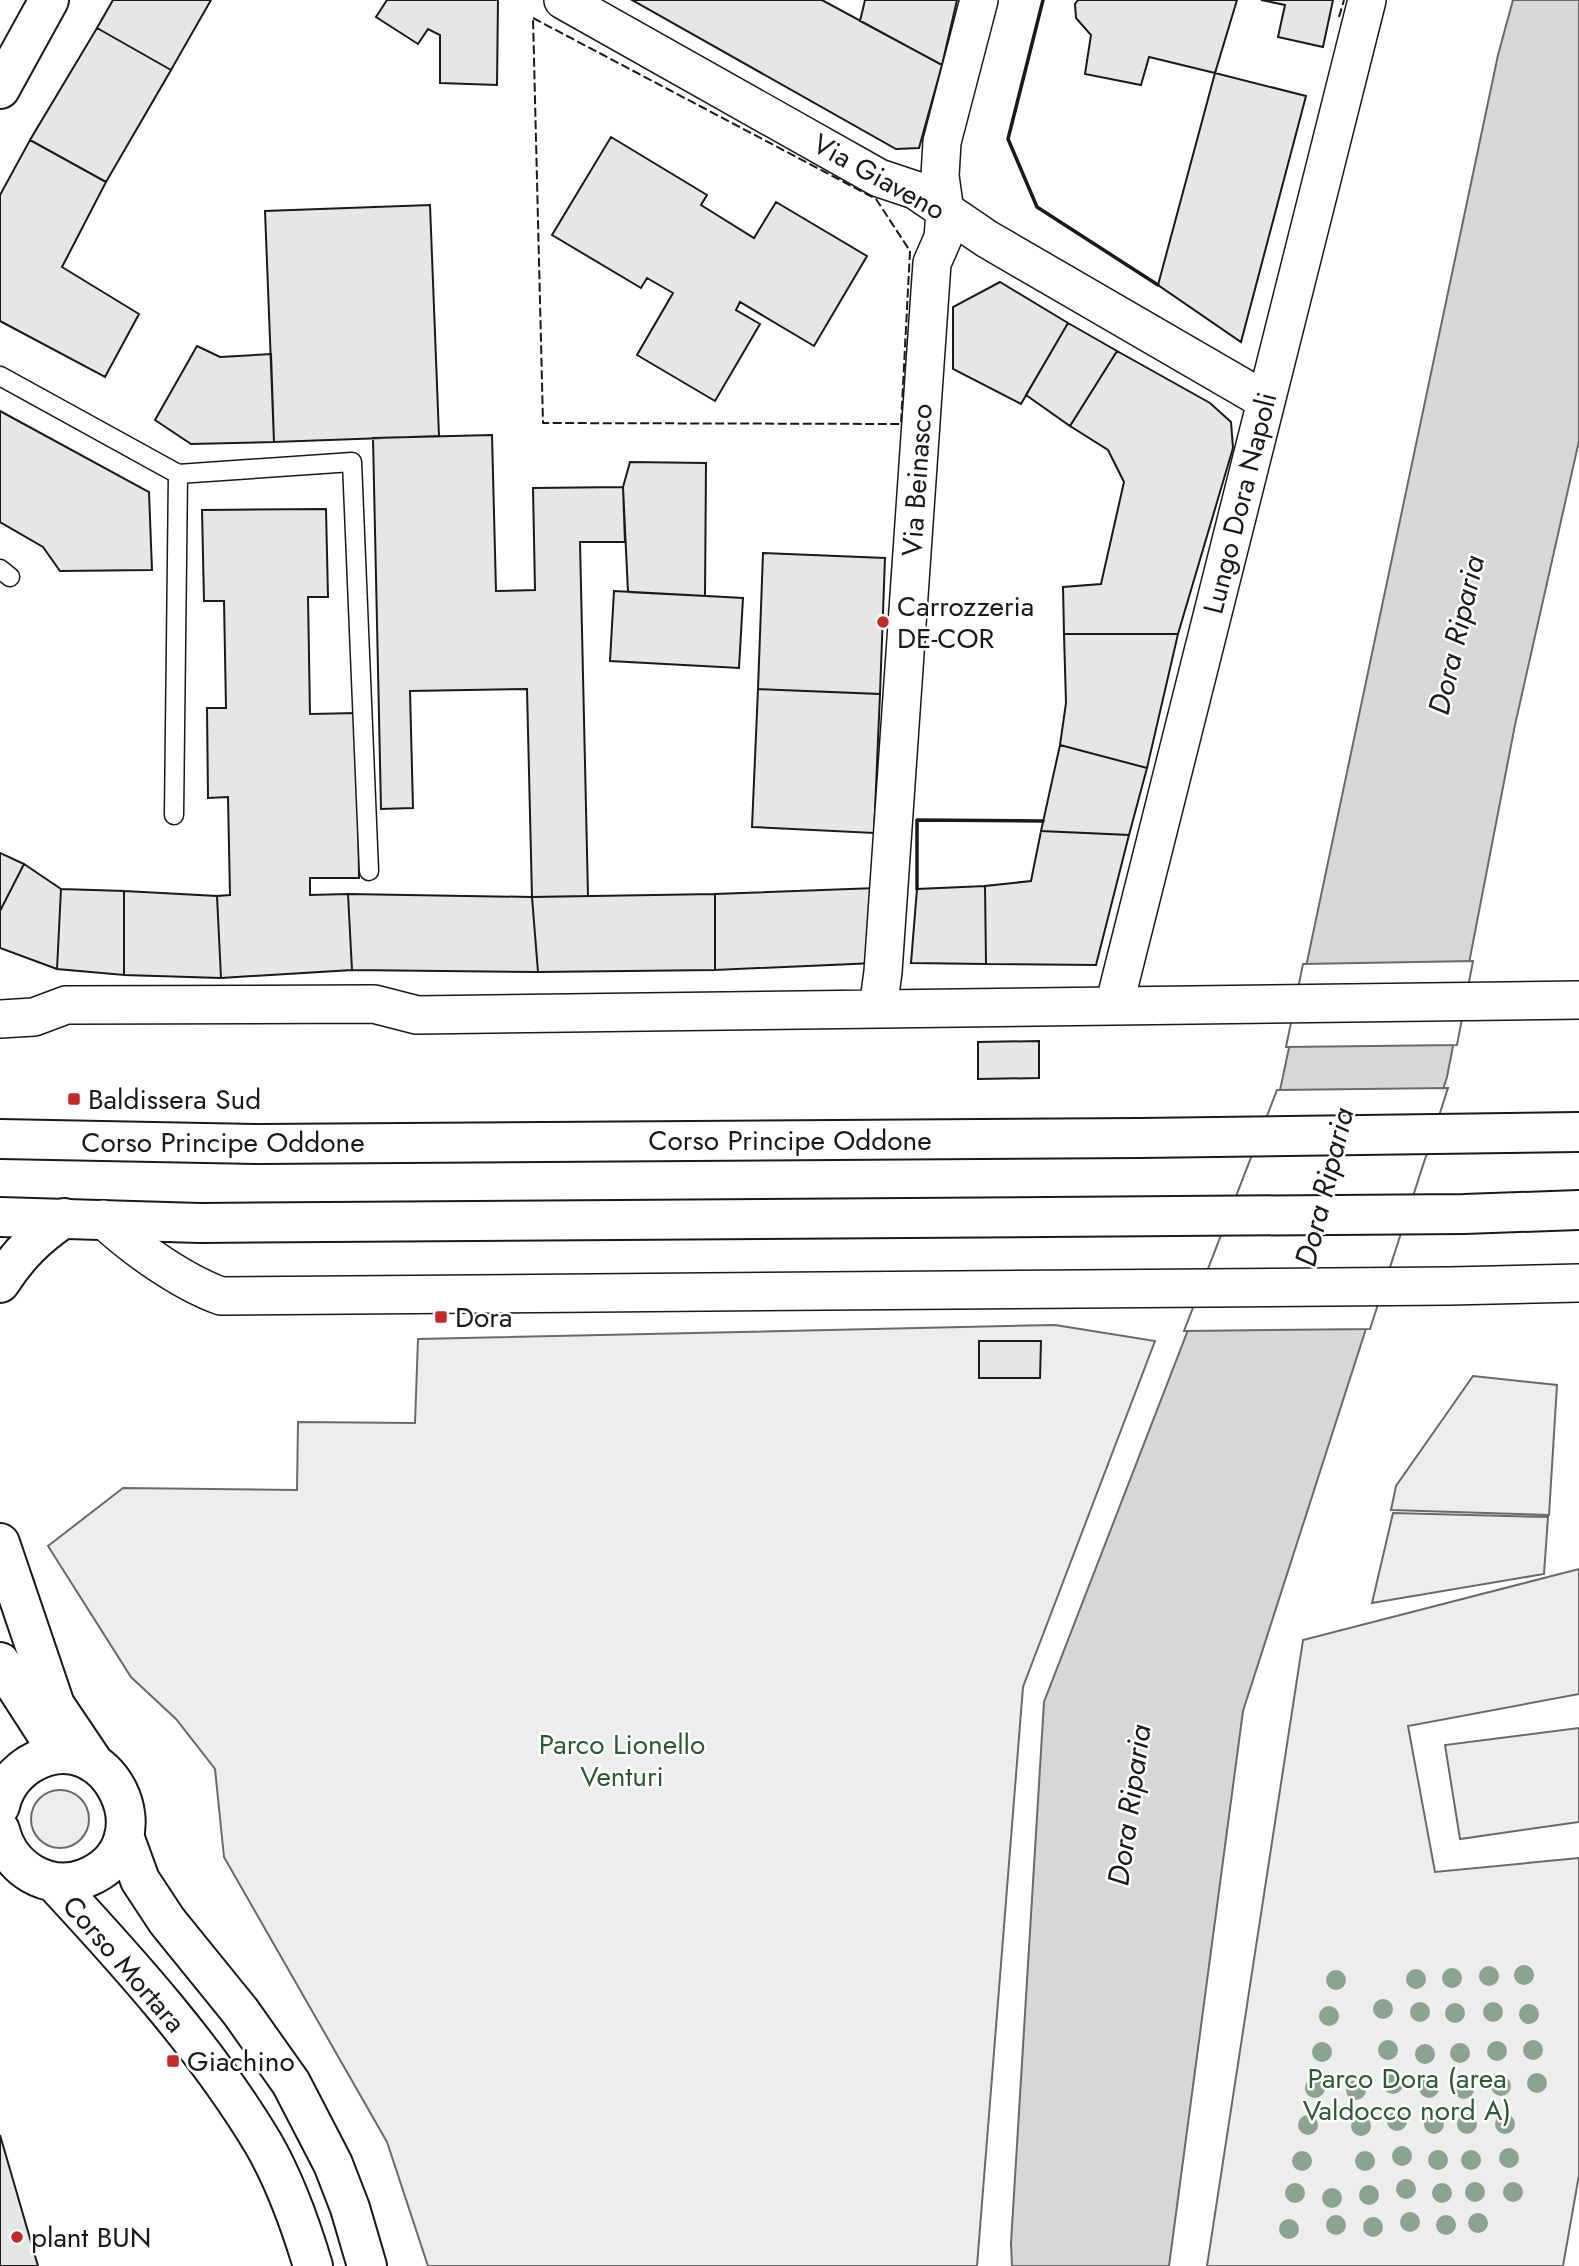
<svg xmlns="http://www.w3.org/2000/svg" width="1579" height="2266" viewBox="0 0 1579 2266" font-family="Jost,sans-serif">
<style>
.green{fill:#ededed;stroke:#6a6a6a;stroke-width:2}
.water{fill:#d7d7d7;stroke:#6a6a6a;stroke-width:2}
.pier{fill:#fff;stroke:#6a6a6a;stroke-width:2}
.building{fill:#e6e6e6;stroke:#1a1a1a;stroke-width:2}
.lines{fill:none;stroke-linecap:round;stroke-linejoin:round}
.service-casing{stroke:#1a1a1a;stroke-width:21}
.minor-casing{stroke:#1a1a1a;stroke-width:40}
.tertiary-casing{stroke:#1a1a1a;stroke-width:42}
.secondary-casing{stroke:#1a1a1a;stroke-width:42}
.primary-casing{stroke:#1a1a1a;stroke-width:42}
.service{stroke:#fff;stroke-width:18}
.minor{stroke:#fff;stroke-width:37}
.tertiary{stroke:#fff;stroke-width:38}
.secondary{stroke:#fff;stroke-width:38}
.primary{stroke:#fff;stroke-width:38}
.fence{stroke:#1a1a1a;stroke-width:2;stroke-dasharray:9 3.5;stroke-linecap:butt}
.wall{stroke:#1a1a1a;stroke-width:3.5}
.tree{fill:#8aa48f}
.poi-dot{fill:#c62828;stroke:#fff;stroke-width:2.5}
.labels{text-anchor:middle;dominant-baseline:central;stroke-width:5;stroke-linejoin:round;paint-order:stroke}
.street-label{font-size:28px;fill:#1a1a1a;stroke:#fff}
.poi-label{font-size:28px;fill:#1a1a1a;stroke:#fff;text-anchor:start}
.park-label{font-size:28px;fill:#2b5a34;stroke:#fff}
.water-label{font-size:30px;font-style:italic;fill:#1a1a1a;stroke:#fff}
</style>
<rect width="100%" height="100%" fill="#fff"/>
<path class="green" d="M1055 1325 1155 1341 1023 1687 977 2266H428L387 2142 224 1857 215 1769 176 1719 131 1677 48 1546 123 1488 297 1490 298 1422 415 1423 418 1339Z
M1473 1376 1557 1385 1549 1515 1391 1510 1396 1486Z
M1393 1513 1548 1517 1544 1574 1372 1603Z
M1579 1569V1694L1408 1726 1435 1872 1579 1858V2175L1563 2266H1207L1303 1640Z
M1579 1728V1822L1460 1839 1445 1745Z
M31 1819a29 29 0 1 1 58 0a29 29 0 1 1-58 0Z"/>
<path class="water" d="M1513 0H1579V441L1515 725 1447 1077 1243 1711 1169 2266H1012L1011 2243 1044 1702 1279 1095 1498 55Z"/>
<path class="pier" d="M1473 961 1457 1045 1286 1047 1303 964Z
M1448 1088 1370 1329 1184 1331 1277 1090Z"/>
<path class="building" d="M113 0H211L171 70 97 28Z
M387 0H498L497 85 440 83V35L428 29 418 44 376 17Z
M632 0H822L942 65 919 148 896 149Z
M865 0H957L942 65 860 21Z
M1078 0H1237L1215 73 1149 57 1141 85 1085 74 1091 35 1076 18 1075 4Z
M1261 0H1333L1323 47 1278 37 1285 5Z
M97 28 171 70 106 182 30 140Z
M1215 73 1306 96 1241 342 1158 285Z
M611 137 707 195 701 205 754 238 776 202 867 256 814 346 740 302 736 310 760 324 715 401 637 355 673 293 647 278 641 288 552 235Z
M30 140 106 182 62 267 139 314 105 377 0 321V195Z
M430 205 439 436 274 442 265 211Z
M1000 282 1068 323 1021 404 953 369V307Z
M1068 323 1117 351 1070 426 1026 395Z
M197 346 220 357 271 354 274 442 191 444 155 420Z
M1117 351 1210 403 1231 422 1233 448 1178 634H1064L1063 587 1101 584 1124 482 1108 450 1070 426Z
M0 411 149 492 152 570 60 571 43 547 0 522Z
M492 435 496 591 535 590 533 488 623 487 625 542H580L588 896 532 897 527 689 410 691 413 808 381 809 373 438Z
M630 462 706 463 705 596 628 592 623 487Z
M326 509 328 597H308L310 714 357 713 359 878H310V895L348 894 352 970 221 978 217 896 230 895 228 797 208 798 207 708H226L224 601H204L202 510Z
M763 553 885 558 880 694 758 689Z
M614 591 743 598 739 668 610 661Z
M1064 634H1178L1147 768 1060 745 1066 703Z
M758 689 880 694 874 833 752 827Z
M1060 745 1147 768 1129 835 1041 831Z
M1041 831 1129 835 1096 965 986 964 985 886 1031 881Z
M0 853 24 864 0 911Z
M24 864 61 889 57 969 0 948V911Z
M985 886 986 964 911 963 917 889Z
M876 888 875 963 715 970V894Z
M61 889 124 891V975L57 969Z
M124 891 217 896 221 978 124 975Z
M348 894 532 897 538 972 352 970Z
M715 894V970L538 972 532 897Z
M1039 1041V1078L978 1079V1042Z
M979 1341H1041L1040 1378H979Z
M0 2135 38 2266H0Z"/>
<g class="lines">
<defs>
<path id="service" d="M0 376 178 474 352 462 369 871
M0 569 10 577
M174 815 178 474"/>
<path id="minor" d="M563 0 879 178 915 190 987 239 1266 401
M1114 1006 1367 0
M878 1008 883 972 932 263 943 238 945 212 940 176 942 142 979 0
M0 1019 34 1017 66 1005 374 1004 417 1015 1579 1000
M103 1219C134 1248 182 1282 221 1296L1450 1286 1579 1283"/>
<path id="tertiary" d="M0 89 49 0"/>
<path id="secondary" d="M0 1283C18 1255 36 1237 64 1218
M0 1543 55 1705 94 1763
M0 1662 53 1744
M0 1806C4 1788 14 1774 30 1764 106 1718 170 1844 86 1878 48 1893 9 1868 0 1830
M124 1836 140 1880 167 1921 240 2011 291 2083 333 2164 350 2208 367 2266
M54 1882C129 1963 206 2048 263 2143 284 2179 301 2226 313 2266"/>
<path id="primary" d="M0 1139 260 1144 1140 1138 1579 1132
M0 1217 200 1223 1464 1214 1579 1210"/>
</defs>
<use href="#service" class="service-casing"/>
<use href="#minor" class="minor-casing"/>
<use href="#tertiary" class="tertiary-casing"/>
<use href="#secondary" class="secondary-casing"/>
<use href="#primary" class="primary-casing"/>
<use href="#service" class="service"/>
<use href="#minor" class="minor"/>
<use href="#tertiary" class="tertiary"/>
<use href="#secondary" class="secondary"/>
<use href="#primary" class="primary"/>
<path class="fence" d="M1339 17 1344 0
M533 18 876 199 910 251 901 424 543 423Z"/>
<path class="wall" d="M1043 0 1008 139 1037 207 1158 285
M917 889V820L1043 821"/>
</g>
<g class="tree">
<circle cx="1524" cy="1975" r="10"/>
<circle cx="1489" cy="1976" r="10"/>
<circle cx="1452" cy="1978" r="10"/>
<circle cx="1416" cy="1979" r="10"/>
<circle cx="1336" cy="1980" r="10"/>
<circle cx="1383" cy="2009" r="10"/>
<circle cx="1420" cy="2012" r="10"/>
<circle cx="1493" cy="2012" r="10"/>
<circle cx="1455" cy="2013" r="10"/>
<circle cx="1529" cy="2014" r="10"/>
<circle cx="1329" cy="2016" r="10"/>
<circle cx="1388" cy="2050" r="10"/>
<circle cx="1533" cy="2050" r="10"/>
<circle cx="1497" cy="2051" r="10"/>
<circle cx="1322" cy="2052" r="10"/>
<circle cx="1460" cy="2053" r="10"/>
<circle cx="1425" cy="2054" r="10"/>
<circle cx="1537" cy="2083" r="10"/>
<circle cx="1393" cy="2084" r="10"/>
<circle cx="1501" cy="2086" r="10"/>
<circle cx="1315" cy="2088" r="10"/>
<circle cx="1429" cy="2088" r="10"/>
<circle cx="1464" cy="2089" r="10"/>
<circle cx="1356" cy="2090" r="10"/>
<circle cx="1397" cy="2121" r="10"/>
<circle cx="1434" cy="2124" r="10"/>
<circle cx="1467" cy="2124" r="10"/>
<circle cx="1505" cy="2124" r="10"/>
<circle cx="1308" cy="2125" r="10"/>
<circle cx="1361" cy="2126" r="10"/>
<circle cx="1402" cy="2156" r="10"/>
<circle cx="1509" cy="2158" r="10"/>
<circle cx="1438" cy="2160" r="10"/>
<circle cx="1471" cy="2160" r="10"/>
<circle cx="1302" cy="2161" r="10"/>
<circle cx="1365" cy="2161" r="10"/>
<circle cx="1406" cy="2189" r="10"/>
<circle cx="1475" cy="2192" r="10"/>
<circle cx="1513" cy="2192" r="10"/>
<circle cx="1295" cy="2193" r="10"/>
<circle cx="1442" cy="2193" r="10"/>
<circle cx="1369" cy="2195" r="10"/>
<circle cx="1332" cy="2198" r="10"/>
<circle cx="1410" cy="2222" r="10"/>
<circle cx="1478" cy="2223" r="10"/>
<circle cx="1336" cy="2225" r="10"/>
<circle cx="1446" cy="2225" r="10"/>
<circle cx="1373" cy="2227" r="10"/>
<circle cx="1289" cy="2229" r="10"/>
</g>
<g class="poi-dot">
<circle cx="883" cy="622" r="7"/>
<rect x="67" y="1092" width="14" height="14" rx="3.5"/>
<rect x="434" y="1310" width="14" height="14" rx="3.5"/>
<rect x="166" y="2054" width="14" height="14" rx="3.5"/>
<circle cx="17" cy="2237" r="7"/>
</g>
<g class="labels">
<g class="street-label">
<text transform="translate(879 177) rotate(29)">Via Giaveno</text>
<text transform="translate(917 480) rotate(-86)">Via Beinasco</text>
<text transform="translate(1240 503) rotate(-76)">Lungo Dora Napoli</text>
<text x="790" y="1140">Corso Principe Oddone</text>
<text x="223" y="1142">Corso Principe Oddone</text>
<text transform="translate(124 1964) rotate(49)">Corso Mortara</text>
</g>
<g class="poi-label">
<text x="897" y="606">Carrozzeria<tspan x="897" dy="32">DE-COR</tspan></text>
<text x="88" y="1099">Baldissera Sud</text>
<text x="455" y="1317">Dora</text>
<text x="187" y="2061">Giachino</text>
<text x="31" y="2237">plant BUN</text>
</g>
<g class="park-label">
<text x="622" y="1744">Parco Lionello<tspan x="622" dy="32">Venturi</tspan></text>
<text x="1407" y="2078">Parco Dora (area<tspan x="1407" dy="32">Valdocco nord A)</tspan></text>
</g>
<g class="water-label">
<text transform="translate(1456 635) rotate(-77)">Dora Riparia</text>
<text transform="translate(1324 1187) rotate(-76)">Dora Riparia</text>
<text transform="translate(1129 1805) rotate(-82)">Dora Riparia</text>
</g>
</g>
</svg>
